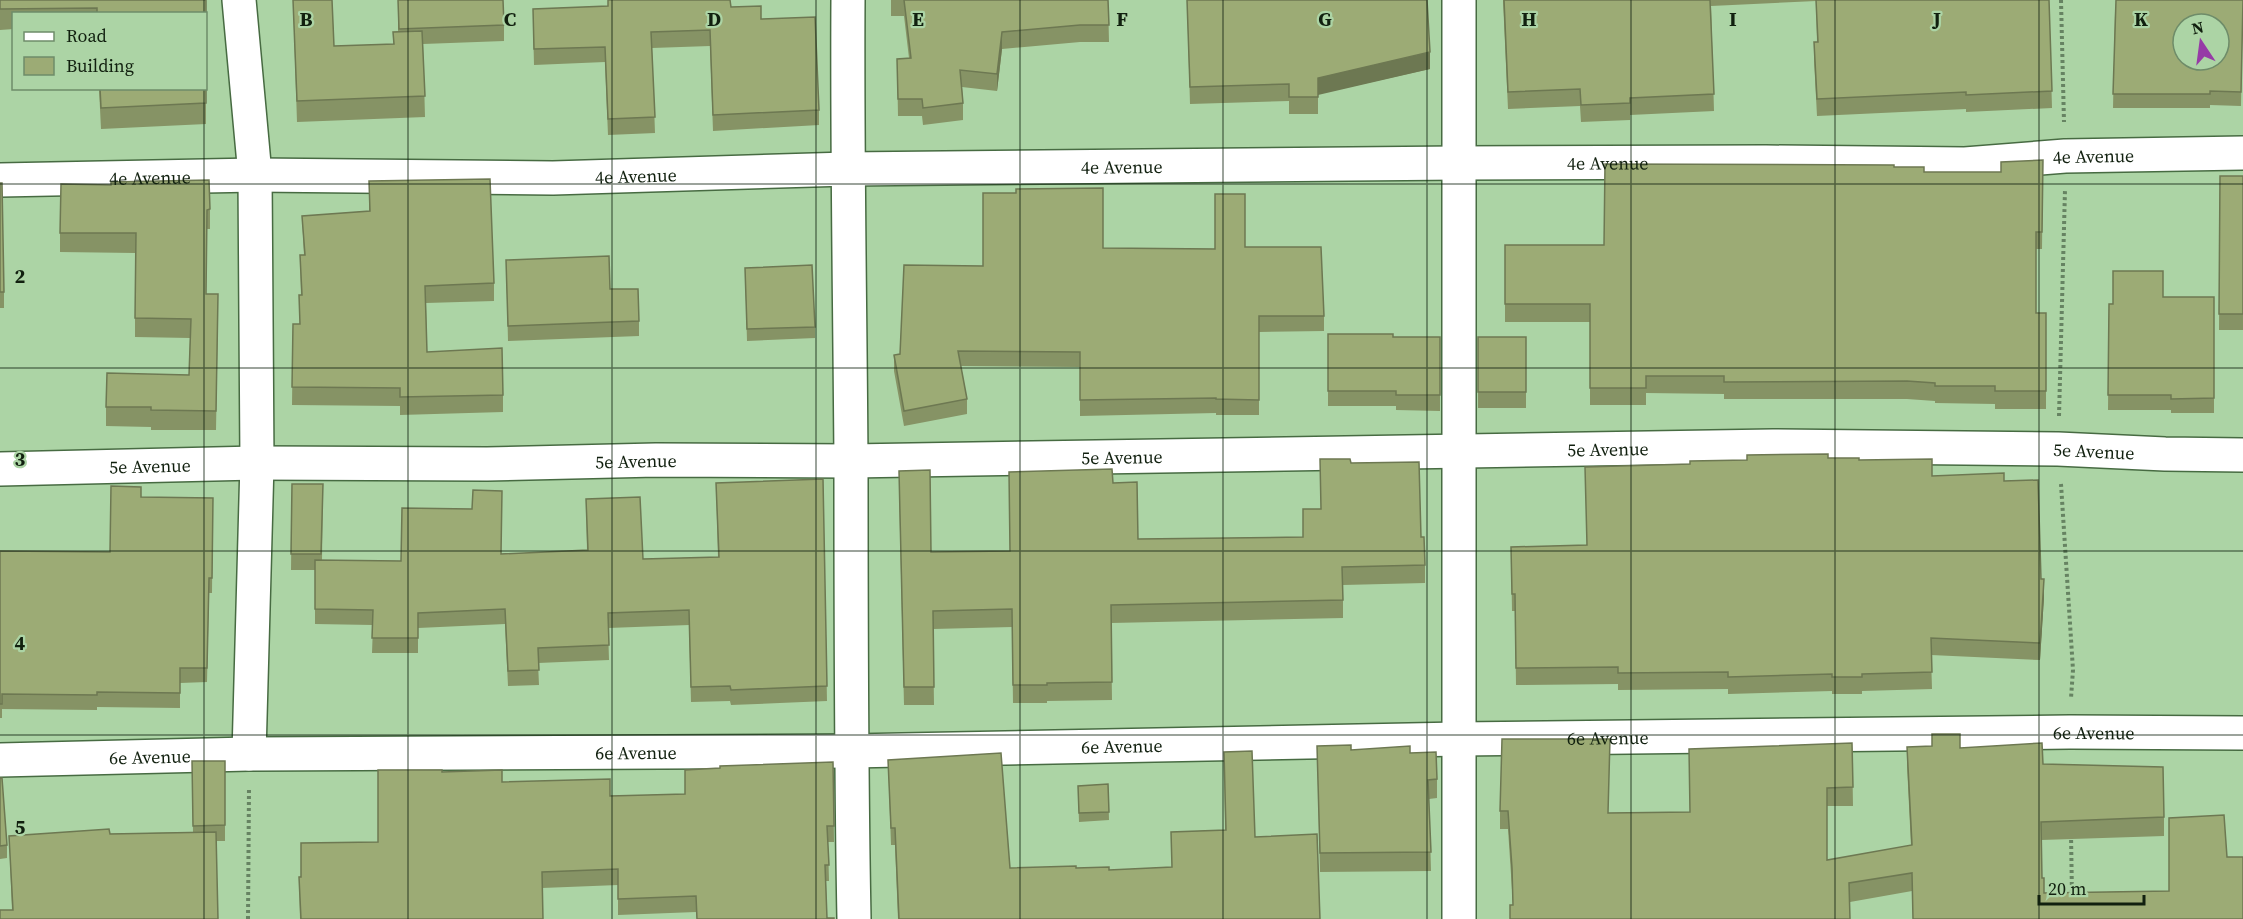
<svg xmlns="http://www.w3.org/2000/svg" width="2243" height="919" viewBox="0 0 2243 919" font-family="'Source Serif 4',serif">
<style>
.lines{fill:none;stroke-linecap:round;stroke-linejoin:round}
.minor-casing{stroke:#476b42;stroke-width:36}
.path{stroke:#668362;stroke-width:4;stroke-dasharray:3 3;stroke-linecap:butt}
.minor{stroke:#fff;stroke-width:33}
.wall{fill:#869365}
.shaded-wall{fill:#6d7852}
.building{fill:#9cab75;stroke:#6d7852;stroke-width:1.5;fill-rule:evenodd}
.grid{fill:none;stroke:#11200f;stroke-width:1.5;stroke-opacity:0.55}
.labels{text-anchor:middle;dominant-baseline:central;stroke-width:4.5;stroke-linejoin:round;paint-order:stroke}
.street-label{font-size:18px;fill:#11200f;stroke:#acd4a5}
.grid-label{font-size:20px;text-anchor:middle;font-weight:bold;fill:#11200f;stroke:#acd4a5;stroke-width:4.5;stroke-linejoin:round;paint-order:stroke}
</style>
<rect width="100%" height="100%" fill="#acd4a5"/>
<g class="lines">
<defs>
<g id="minor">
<path d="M239 0 255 175 257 463 249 754"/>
<path d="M848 0C847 154 850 308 851 462 851 614 851 767 854 919"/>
<path id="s1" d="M0 180 255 175 553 178 847 169 1458 163 1766 162 1965 164 2065 156 2243 153"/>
<path id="s2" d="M0 469 257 463 487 464 656 460 851 461 1773 446 2058 449 2165 454 2243 455"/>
<path id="s3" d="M0 760 249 754 850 751 1459 739 2070 732 2243 733"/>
<path d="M1459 919V0"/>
</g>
</defs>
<use href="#minor" class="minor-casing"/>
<path class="path" d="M2061 0 2064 122
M2059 416 2065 190
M2061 484 2073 670 2071 698
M2071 834 2072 896
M248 919 249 788"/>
<use href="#minor" class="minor"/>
</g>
<path class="wall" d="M0 0H206V42V14H14V29L0 30Z
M293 0H332L334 46 393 44 398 32V0L504 25V41L423 44 425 117 297 122Z
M608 0H730L731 7 761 19 819 110V125L713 131 710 46 652 48 655 133 608 135 605 62 534 65 533 24V9L608 6Z
M891 0H1108L1109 42H1080L1002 49 997 91 962 87 963 103V120L923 125 922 116H898L897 59 909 58 904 16H891Z
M1187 0 1430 69 1318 94V114H1289V101L1190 104Z
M1503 0H2049L2052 108 1966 112V109L1817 116 1814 59V42H1817L1816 1 1711 6 1714 111 1630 115V120L1581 122 1580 106 1508 109Z
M2243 0 2241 106 2210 105V108H2113L2115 12Z
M99 88H206V124L101 129Z
M2043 160 2042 249H2036V313H2046V409H1995V404L1935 403V401L1907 399H1724V394L1646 393V405H1590V322H1505V245H1604L1894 167 1924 172H2001Z
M2220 176H2243V330H2219Z
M369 181 494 283V301L426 303 427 352 503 395V412L400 415V406L292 405 293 324H300L299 295H301L300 255H304L302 216 369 211Z
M0 183 4 292V308H0Z
M111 185 210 209V229H207L206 294 218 313 216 430H151V427L106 426V407L189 375 190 338 135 337V253L60 252V233Z
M1245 247 1324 316V331L1259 332V415H1216V413L1080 416V367L961 366 967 399V414L904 426 894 371V355L900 354 983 266 1103 248 1215 249Z
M506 260 610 289 639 321V336L508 341Z
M745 268 815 327V338L747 341Z
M2163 297H2214V413H2171V410H2108L2109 304Z
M1328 334 1393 337H1440V411L1396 410V406H1328Z
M1478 337H1526V408H1478Z
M1828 458 1859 460 1932 476 2004 481 2041 579 2044 597 2040 660 1931 655 1932 689 1862 691V694H1832V691L1728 694V689L1618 690V684L1516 685 1515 611H1512L1511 547 1586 545 1690 464 1747 460Z
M1351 463 1421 537 1425 565V583L1343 585V618L1111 623 1112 700 1047 701V703H1013L1012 627 933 629 934 705H904L899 489 931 552 1010 551 1113 483 1138 539 1303 537Z
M823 479 827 701 731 705 730 701 691 702 689 625 608 628 609 660 538 663 539 685 508 686 505 624 418 628V653H372L373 625 315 624V570H291L292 484H323L322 560 401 561 501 554 587 550 586 499 643 559 718 557 716 483Z
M141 497 213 498 212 593H209L207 682 180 683V708L97 707V710L2 709V718H0V551L110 552Z
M1852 743 1853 806H1827V860L1911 846 1907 765V747L1960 748 2043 764 2164 817V836L2041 840 2042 878 2044 893 2169 891 2227 857 2243 919 1912 891 1850 902 1513 905 1508 829H1500V811L1608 813 1690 812Z
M1317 746 1351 750 1410 753 1437 779V798L1429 799 1431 871 1320 872Z
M1224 752 1255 837 1320 919H898L895 845H891L888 760 1010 868 1109 870 1172 867 1171 832 1225 830Z
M192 761H225V841H216L12 910 9 836 193 832Z
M833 762 834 842H828L829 881H826L827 918 834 919H697L696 912 618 915V885L542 888 543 919H300L299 877 378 842 442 772 502 782 610 796 685 794V770Z
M0 778 7 845V858L0 859Z
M1108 784 1109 820 1079 822 1078 786Z"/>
<path class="shaded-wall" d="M1002 32V49L997 91V74Z
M1430 52V69L1318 95V78Z
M2044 579V597L2040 660V643Z"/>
<path class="building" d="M0 0H206V22V14H97V8L0 9Z
M293 0H332L334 46 394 44 393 32 422 31 425 96 297 101Z
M398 0H503L504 25 399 29Z
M608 0H730L731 7 761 6V19L815 17 819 110 713 115 710 30 651 32 655 117 608 119 605 47 534 49 533 9 608 6Z
M904 0H1108L1109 25H1080L1002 32 997 74 960 70 963 103 923 108 922 99H898L897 59 911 58Z
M1187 0H1427L1430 52 1318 78V97H1289V84L1190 87Z
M1504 0H1710L1714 94 1630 98V103L1581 105 1580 89 1508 92Z
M1816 0H2049L2052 91 1966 95V92L1817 99 1814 42H1818Z
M2116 0H2243L2241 92 2210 91V94H2113ZM2183 24H2219V60H2183Z
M206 86V103L101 108 100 88H206Z
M2043 160 2042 232H2036V313H2046V391H1995V386H1935V383L1907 381 1724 382V376H1646V388H1590V304H1505V245H1604L1605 164 1894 165V167H1924V172H2001V162Z
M2220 176H2243V314H2219Z
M490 179 494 283 425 286 427 352 502 348 503 395 400 397V388L292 387 293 324H300L299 295H302L300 255H305L302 216 370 211 369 181Z
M209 180 210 209 207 210 206 294H218L216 411 151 410V407H106L107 373 189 375 191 319 135 318 136 233H60L61 184 111 185V182Z
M0 183H2L4 292H0Z
M1103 188V248L1215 249V194H1245V247H1321L1324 316H1259V400L1216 399V398L1080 400V352L958 351 967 399 904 411 894 355 900 354 904 265 983 266V193H1016V189Z
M609 256 610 289H638L639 321 508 326 506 260Z
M812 265 815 327 747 329 745 268Z
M2113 271H2163V297H2214V398L2171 399V395H2108L2109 304H2113Z
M1328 334H1393V337H1440V395H1396V391H1328Z
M1478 337H1526V392H1478Z
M1828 454V458H1859V460L1932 459V476L2004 473V481L2038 480 2041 579H2044L2040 643 1931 638 1932 672 1862 674V677H1832V674L1728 677V672L1618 673V667L1516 668 1515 594H1512L1511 547 1587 545 1585 467 1690 464V461L1747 460V455Z
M1320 459H1350L1351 463 1419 462 1421 537H1424L1425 565 1342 567 1343 600 1111 605 1112 682 1047 683V685H1013L1012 609 933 611 934 687H904L899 471 930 470 931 552 1010 551 1009 472 1112 469 1113 483 1137 482 1138 539 1303 537V509H1321Z
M823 479 827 686 731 690 730 686 691 687 689 610 608 613 609 645 538 648 539 670 508 671 505 609 418 613V638H372L373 610 315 609V560L401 561 402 508 472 509 473 490 502 491 501 554 588 550 586 499 640 497 643 559 719 557 716 483Z
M292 484H323L321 554H291Z
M111 486 141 487V497L213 498 212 578H209L207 668H180V693L97 692V695L2 694V704H0V551L110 552Z
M1932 734H1960V748L2042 743 2043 764 2163 767 2164 817 2041 822 2042 878H2044V893L2169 891V818L2224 815 2227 857H2243V919H1913L1912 873 1849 883 1850 919H1510V905H1513L1512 868 1508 811H1500L1502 739H1610L1608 813 1690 812 1689 749 1852 743 1853 787 1827 788V860L1912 845 1907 747 1932 746Z
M1351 745V750L1410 746V753L1436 752 1437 779 1428 780 1431 852 1320 853 1317 746Z
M1252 751 1255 837 1317 834 1320 919H899L895 828H891L888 760 1001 753 1010 868 1076 866V868L1109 867V870L1172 867 1171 832 1226 830 1224 752Z
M192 761H225V825L193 826Z
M833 762 834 826H827L829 865H825L827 918H834V919H697L696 896 618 899V869L542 872 543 919H301L299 877H301V843L378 842V770H442V772L502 770V782L610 779V796L685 794V770L720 768V766Z
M0 778H2L7 845 0 846Z
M1108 784 1109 812 1079 813 1078 786Z
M109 829 110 834 216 832 218 919H0V910H13L9 836Z"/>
<path class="grid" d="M204 0V14M408 0V919M612 0V919M816 0V919M1020 0V919M1223 0V919M1427 0V919M1631 0V919M1835 0V919M2039 0V919M204 88V919M0 184H2243M0 368H2243M0 551H2243M0 735H2243"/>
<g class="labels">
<g class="street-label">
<text stroke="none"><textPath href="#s1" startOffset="2094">4e Avenue</textPath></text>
<text stroke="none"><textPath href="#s1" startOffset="1608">4e Avenue</textPath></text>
<text stroke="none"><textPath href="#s1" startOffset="1122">4e Avenue</textPath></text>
<text stroke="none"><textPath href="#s1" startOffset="636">4e Avenue</textPath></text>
<text stroke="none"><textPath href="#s1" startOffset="150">4e Avenue</textPath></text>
<text stroke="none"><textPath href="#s2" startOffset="1608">5e Avenue</textPath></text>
<text stroke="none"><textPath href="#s2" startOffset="2094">5e Avenue</textPath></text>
<text stroke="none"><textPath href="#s2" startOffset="1122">5e Avenue</textPath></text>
<text stroke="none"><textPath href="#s2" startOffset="636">5e Avenue</textPath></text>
<text stroke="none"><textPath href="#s2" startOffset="150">5e Avenue</textPath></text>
<text stroke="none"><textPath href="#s3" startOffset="2094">6e Avenue</textPath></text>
<text stroke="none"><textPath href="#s3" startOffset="1608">6e Avenue</textPath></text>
<text stroke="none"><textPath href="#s3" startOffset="1122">6e Avenue</textPath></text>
<text stroke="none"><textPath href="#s3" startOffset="636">6e Avenue</textPath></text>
<text stroke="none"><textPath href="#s3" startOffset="150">6e Avenue</textPath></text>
</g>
</g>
<g class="grid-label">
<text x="306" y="26">B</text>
<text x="510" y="26">C</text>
<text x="714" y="26">D</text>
<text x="918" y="26">E</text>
<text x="1122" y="26">F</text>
<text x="1325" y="26">G</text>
<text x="1529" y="26">H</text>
<text x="1733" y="26">I</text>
<text x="1937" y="26">J</text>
<text x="2141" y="26">K</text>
<text x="20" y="283">2</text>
<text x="20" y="466">3</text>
<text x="20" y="650">4</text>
<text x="20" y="834">5</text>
</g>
<rect x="12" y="12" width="195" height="78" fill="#acd4a5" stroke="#6e8c69" stroke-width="1.5"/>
<rect x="24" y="32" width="30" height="9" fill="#ffffff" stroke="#6e8c69" stroke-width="1.5"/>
<text x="66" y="42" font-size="18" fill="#11200f">Road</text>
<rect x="24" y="57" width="30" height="18" fill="#9cab75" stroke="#6e8c69" stroke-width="1.5"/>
<text x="66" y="72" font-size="18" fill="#11200f">Building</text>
<g transform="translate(2201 42) rotate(347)"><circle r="28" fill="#acd4a5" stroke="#6e8c69" stroke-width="1.5"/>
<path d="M0-4.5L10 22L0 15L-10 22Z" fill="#963ba6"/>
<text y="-9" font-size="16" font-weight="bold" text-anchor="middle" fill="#11200f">N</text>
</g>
<path d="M2039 895v9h105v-9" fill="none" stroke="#11200f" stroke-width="3"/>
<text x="2048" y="895" font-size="18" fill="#11200f" stroke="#acd4a5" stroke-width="4.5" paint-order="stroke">20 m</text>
</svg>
